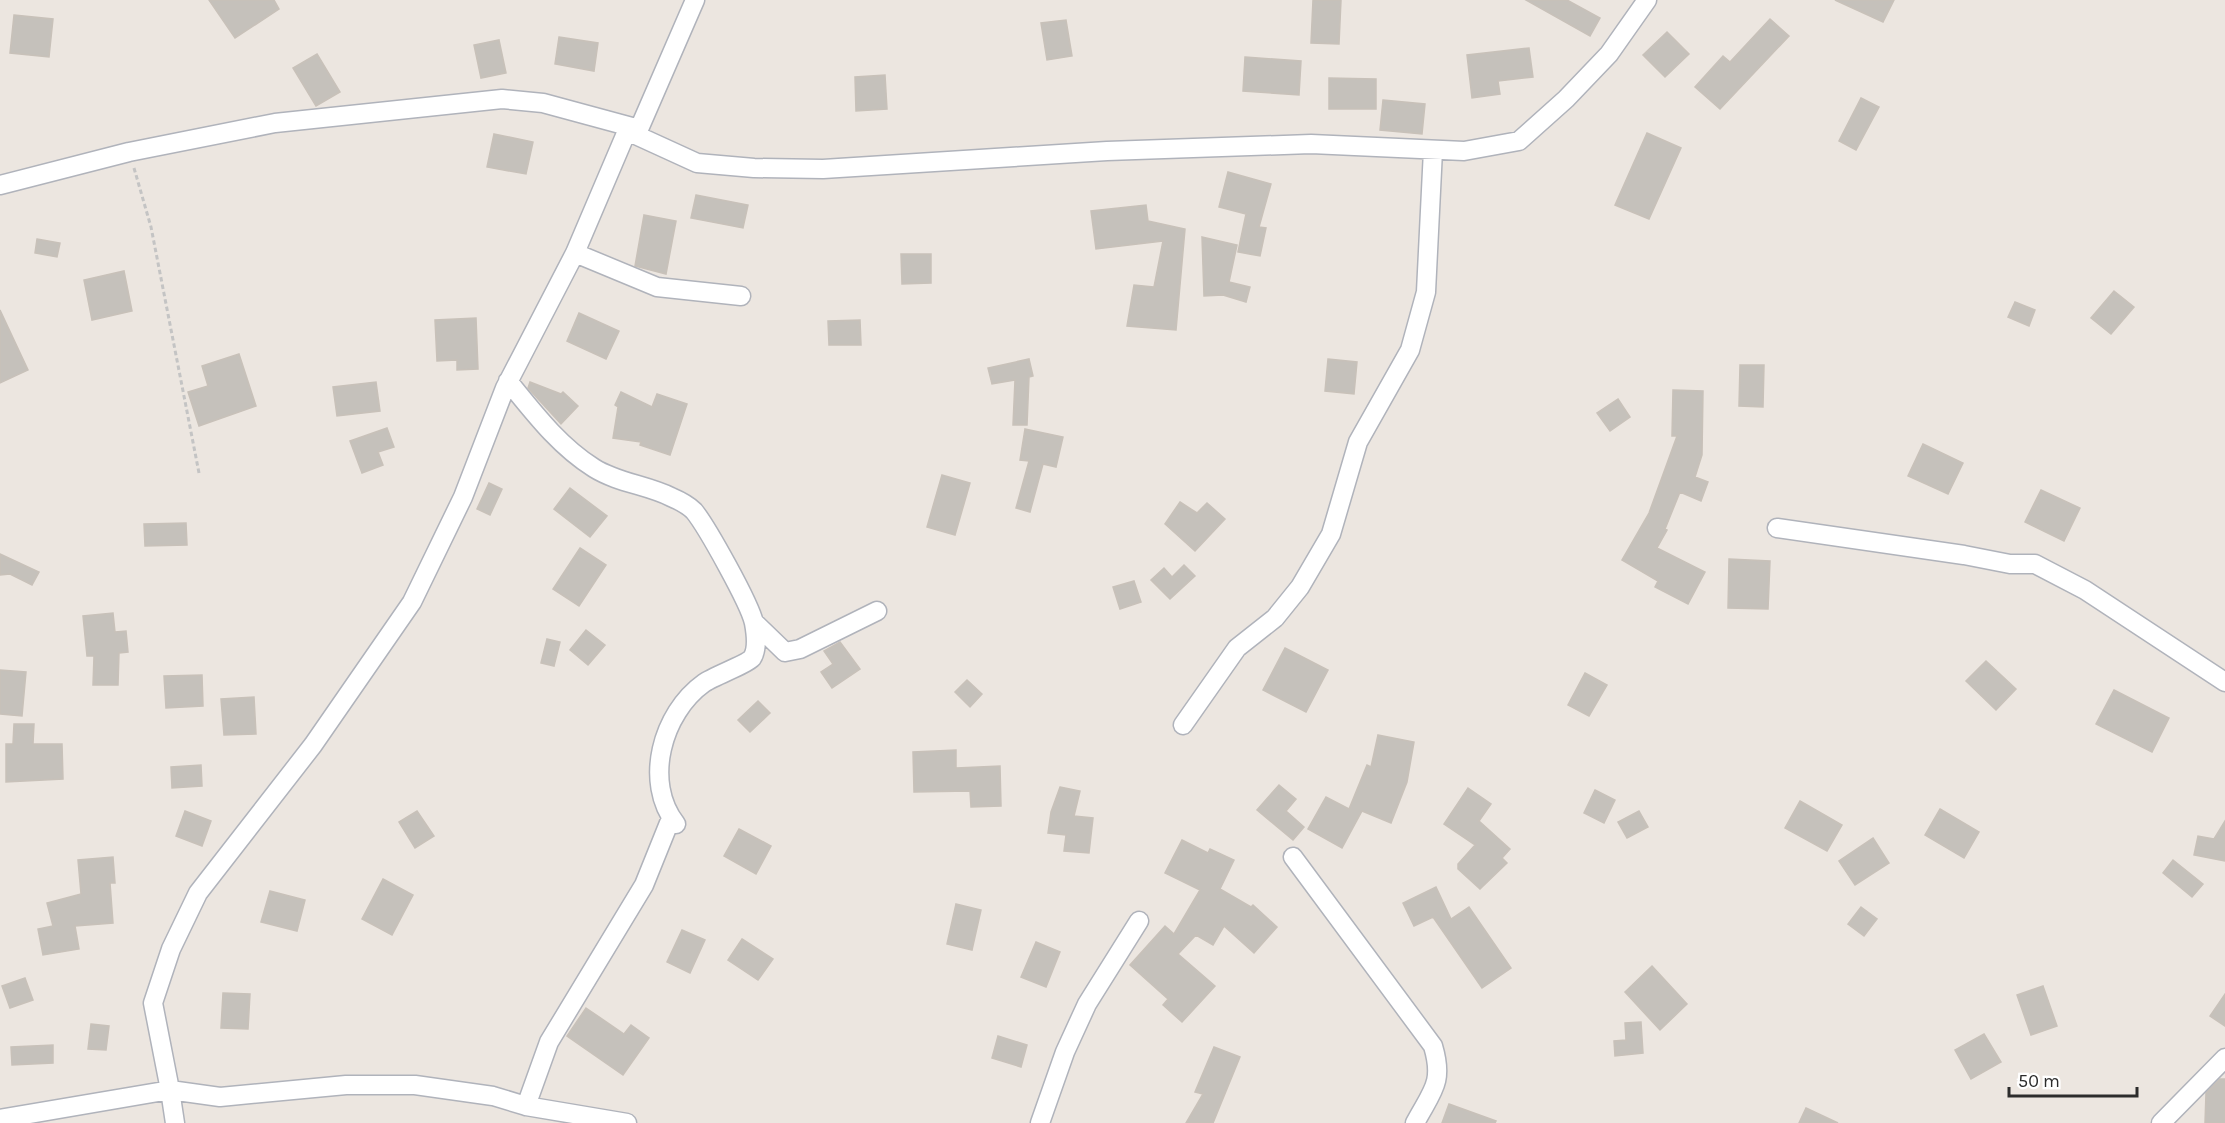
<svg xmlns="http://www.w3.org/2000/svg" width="2225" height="1123" viewBox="0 0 2225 1123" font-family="Karla,sans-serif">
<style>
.building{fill:#c5c1bb;stroke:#c8c1b9;stroke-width:1.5}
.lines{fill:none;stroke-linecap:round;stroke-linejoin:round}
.minor-casing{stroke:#b0b3bb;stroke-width:21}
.path{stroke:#c4c4c4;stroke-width:3;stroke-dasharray:4.5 3;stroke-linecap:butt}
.minor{stroke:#fff;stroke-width:18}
</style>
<rect width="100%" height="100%" fill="#ece6e0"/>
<path class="building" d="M209 0H274L279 9 235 38Z
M1313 0H1341L1339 44 1311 43Z
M1526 0H1567L1600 18 1590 36Z
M1835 0H1894L1883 22Z
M14 15 53 19 49 57 10 53Z
M1770 19 1789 36 1720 109 1695 87 1723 56 1730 62Z
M1066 20 1072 56 1047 60 1041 23Z
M1667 32 1689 54 1665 77 1643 55Z
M559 37 598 43 594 71 555 64Z
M499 40 506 73 481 78 474 45Z
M1529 48 1533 77 1498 81 1500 94 1472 98 1467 55Z
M317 54 340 92 316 106 293 68Z
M1245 57 1301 61 1299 95 1243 91Z
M885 75 887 109 856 111 855 77Z
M1329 78 1376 79V109H1329Z
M1861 98 1879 107 1856 150 1839 141Z
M1383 100 1425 104 1422 134 1380 130Z
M1647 133 1681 148 1649 219 1615 205Z
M494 134 533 142 526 174 487 167Z
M1228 172 1271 184 1259 227 1266 228 1260 256 1238 252 1246 214 1219 207Z
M696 195 748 205 743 228 691 218Z
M1146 205 1148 221 1185 229 1176 330 1127 326 1134 285 1154 287 1163 241 1096 249 1091 211Z
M644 215 676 221 666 274 635 266Z
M1202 237 1237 245 1229 282 1250 287 1246 302 1223 295 1204 296Z
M37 239 60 243 57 257 35 253Z
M901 254H931V283L902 284Z
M124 271 132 311 92 320 84 280Z
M2114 291 2134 307 2111 334 2091 318Z
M2015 302 2035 310 2029 326 2008 317Z
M0 310 28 370 0 383Z
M579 313 619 331 606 359 567 341Z
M476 318 478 369 457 370V360L437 361 435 320Z
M860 320 861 345H829L828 321Z
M239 354 256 406 199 426 188 392 208 386 202 366Z
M1029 359 1033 376 1029 377 1027 425H1013L1015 380 992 384 988 368Z
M1328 359 1357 362 1354 394 1325 391Z
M1740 365H1764L1763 407 1739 406Z
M376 382 380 411 337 416 333 387Z
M530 382 561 394 563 392 578 406 561 424 528 388Z
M1673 390 1703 391 1702 455 1695 477 1708 482 1701 501 1680 492 1665 529 1667 530 1657 548 1705 572 1688 604 1655 587 1658 581 1622 560 1649 513 1677 436H1672Z
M621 392 652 407 657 394 687 404 670 455 640 445 641 442 613 438 618 407 615 405Z
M1618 399 1630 417 1610 431 1597 413Z
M387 428 394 447 378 452 383 465 362 473 350 441Z
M1025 429 1063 437 1056 467 1043 464 1030 512 1016 508 1029 461 1020 460Z
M1923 444 1963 463 1948 494 1908 476Z
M942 475 970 483 955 535 927 527Z
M489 483 502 489 490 515 477 509Z
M570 488 607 516 590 537 554 509Z
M2041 490 2080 508 2064 541 2025 522Z
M1180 502 1197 513 1207 503 1225 519 1195 551 1165 524Z
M186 523 187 545 145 546 144 524Z
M580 548 606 565 579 606 553 589Z
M0 554 39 572 32 585 10 574 0 575Z
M1729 559 1770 561 1768 609 1728 608Z
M1184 565 1195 576 1170 599 1151 580 1164 568 1172 577Z
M1134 581 1141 602 1120 609 1113 587Z
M113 613 115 632 126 631 128 652 119 653 118 685H93L94 656H87L83 616Z
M586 630 605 645 588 665 570 650Z
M547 639 560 642 554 666 541 663Z
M840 642 860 669 832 688 821 672 833 664 824 651Z
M1285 648 1328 670 1306 712 1263 690Z
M1986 661 2016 689 1996 710 1966 681Z
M0 670 26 672 22 716 0 714Z
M1585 673 1607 685 1589 716 1568 705Z
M202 675 203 706 166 708 164 676Z
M967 680 982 694 970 707 955 692Z
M2114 690 2169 718 2152 752 2096 724Z
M254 697 256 734 224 735 221 699Z
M758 701 770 713 750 732 738 720Z
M14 724H34L33 744H62L63 779 6 782V744H13Z
M1378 735 1414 742 1407 782 1391 823 1362 811 1342 848 1308 829 1326 797 1349 809 1367 765 1371 767Z
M956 750V768L1000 766 1001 806 971 807 970 791 914 792 913 752Z
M201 765 202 786 172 788 171 767Z
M1279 785 1296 799 1286 811 1304 827 1293 840 1257 810Z
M1060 787 1080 791 1074 816 1093 818 1089 853 1064 851 1066 835 1048 833 1051 812Z
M1468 788 1491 804 1479 821 1510 849 1502 858 1507 863 1480 889 1458 869V864L1475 845 1444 824Z
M1595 790 1615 800 1604 823 1584 813Z
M1800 801 1842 825 1827 851 1785 828Z
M1940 809 1979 832 1964 858 1925 835Z
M185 811 211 821 202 846 176 836Z
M417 811 434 836 415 848 399 822Z
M1639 811 1648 827 1627 838 1618 822Z
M2225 821V861L2194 855 2198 836 2214 839Z
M739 829 771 846 756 874 724 856Z
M1873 838 1889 863 1855 885 1839 861Z
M1182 840 1208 853 1210 849 1234 860 1220 889 1251 907 1253 905 1277 927 1254 953 1224 926 1213 945 1196 935 1178 954 1215 986 1182 1022 1163 1005 1168 999 1130 965 1165 926 1174 934 1200 890 1165 873Z
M113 857 115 883H110L113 923 75 926 79 949 43 955 38 929 53 926 47 903 81 894 78 860Z
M2173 860 2203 884 2192 897 2163 873Z
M383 879 413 895 392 935 362 919Z
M1436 887 1451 919 1469 907 1511 968 1482 988 1433 917 1414 926 1403 903Z
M270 891 305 900 297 931 261 922Z
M956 904 981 910 972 950 947 944Z
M1861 907 1877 919 1864 936 1848 924Z
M682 930 705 940 690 973 667 962Z
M742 939 773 959 758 980 728 960Z
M1036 942 1060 952 1046 987 1021 977Z
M1652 966 1687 1004 1660 1030 1625 992Z
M25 978 33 1000 10 1008 2 986Z
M2043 986 2057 1026 2031 1035 2017 995Z
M223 993 250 994 248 1029 221 1028Z
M2225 994V1026L2210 1016Z
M586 1008 624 1034 631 1025 649 1038 623 1075 567 1036Z
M1641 1022 1643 1053 1615 1056 1614 1041 1626 1040 1625 1023Z
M91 1024 109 1026 106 1050 88 1049Z
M1984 1034 2001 1062 1971 1079 1955 1050Z
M998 1036 1027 1045 1021 1067 992 1058Z
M53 1045V1063L12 1065 11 1047Z
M1214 1047 1240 1057 1213 1123H1186L1203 1094 1195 1092Z
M2220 1079H2225V1123H2205L2206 1093Z
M1449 1104 1496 1121 1495 1123H1442Z
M1806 1108 1838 1123H1799Z"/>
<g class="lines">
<defs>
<path id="minor" d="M627 131 697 163 754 168 823 169 1107 151 1311 144 1464 151 1519 141 1566 99 1609 54 1647 0
M0 185 129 152 275 123 502 99 543 103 639 129
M575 253 657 287 741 296
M508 381C534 413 559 446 594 468 618 483 647 485 671 497 678 500 688 505 694 511 707 527 750 604 754 623 756 634 758 649 752 658 747 664 714 676 704 683 662 713 643 782 676 824L669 823 644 885 549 1042 526 1106
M1777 528 1964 555 2010 564H2035L2085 590 2225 682
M754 622 785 652 800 649 877 611
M1183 725 1237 648 1275 618 1300 587 1331 534 1358 442 1410 350 1426 292 1433 150
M1293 857 1433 1046C1444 1083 1432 1091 1415 1123
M0 1119 170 1090 153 1003 171 949 198 893 313 745 412 602 463 497 505 388 575 253 627 131 639 129 695 0
M175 1123 170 1090 220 1097 346 1085H415L493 1096 526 1106 627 1123
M1040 1123 1065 1052 1087 1004 1139 921
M2161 1123 2225 1058"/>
</defs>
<use href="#minor" class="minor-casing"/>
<path class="path" d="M134 168 151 227 199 473"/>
<use href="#minor" class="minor"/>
</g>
<path d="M2009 1087v9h128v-9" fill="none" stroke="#2c2c2c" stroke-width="3"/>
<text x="2018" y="1087" font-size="18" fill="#2c2c2c" stroke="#ffffff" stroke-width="4.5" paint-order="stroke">50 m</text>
</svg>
